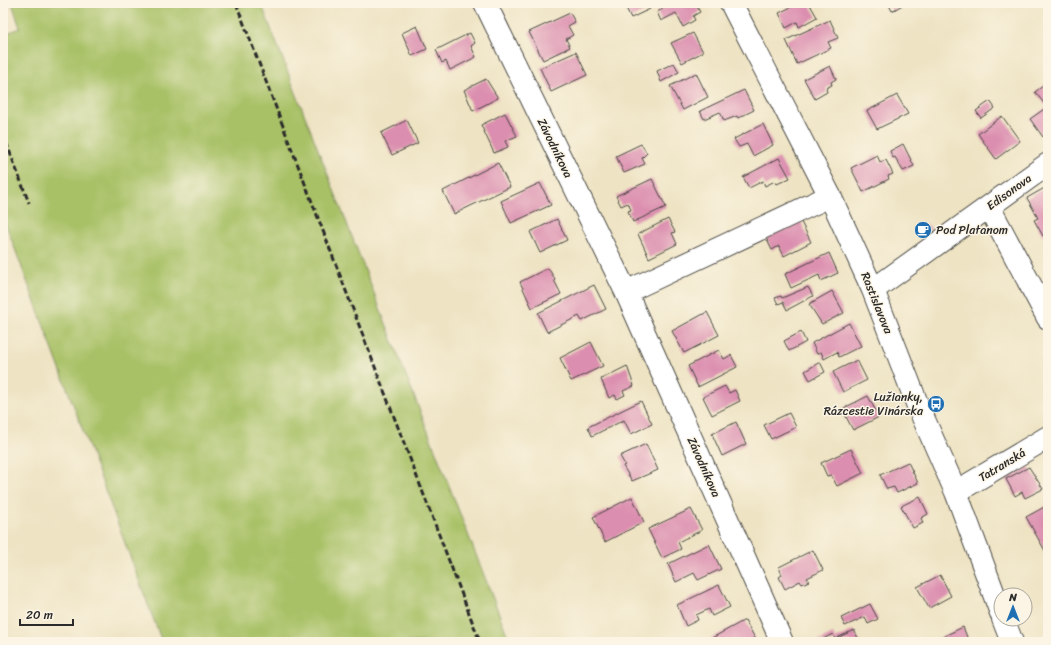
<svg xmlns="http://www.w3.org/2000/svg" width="1051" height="645" viewBox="0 0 1051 645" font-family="Sriracha,sans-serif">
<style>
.green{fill:#a8c166;stroke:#6a7648}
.building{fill:#db8eaf}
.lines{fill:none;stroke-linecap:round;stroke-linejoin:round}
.minor-casing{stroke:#484742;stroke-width:24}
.minor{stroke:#fff;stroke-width:22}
.rail{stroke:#2b2b2b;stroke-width:3;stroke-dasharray:6 3;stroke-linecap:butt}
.labels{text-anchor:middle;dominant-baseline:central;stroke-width:3;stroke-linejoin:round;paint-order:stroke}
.street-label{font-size:12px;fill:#2b2b2b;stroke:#fcf5e5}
.poi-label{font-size:12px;fill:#2b2b2b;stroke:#fcf5e5;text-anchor:start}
</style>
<rect width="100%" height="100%" fill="#fcf5e5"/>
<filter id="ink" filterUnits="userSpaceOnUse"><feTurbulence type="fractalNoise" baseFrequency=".025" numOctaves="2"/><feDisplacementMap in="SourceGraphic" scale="8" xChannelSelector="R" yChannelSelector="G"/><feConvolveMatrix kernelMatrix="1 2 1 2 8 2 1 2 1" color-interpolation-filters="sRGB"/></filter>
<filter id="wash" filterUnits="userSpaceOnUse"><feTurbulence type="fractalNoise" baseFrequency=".012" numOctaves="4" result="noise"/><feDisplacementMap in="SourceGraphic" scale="16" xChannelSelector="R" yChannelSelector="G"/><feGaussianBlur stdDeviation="0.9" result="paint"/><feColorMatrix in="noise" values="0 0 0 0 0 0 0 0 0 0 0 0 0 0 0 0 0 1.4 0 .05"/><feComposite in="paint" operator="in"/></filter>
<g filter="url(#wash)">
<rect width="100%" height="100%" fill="#eee3c3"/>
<path class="green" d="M12 3H261L510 642H162L3 217V35L20 28Z"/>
<g id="blocks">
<path class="building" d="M632 3H647L650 9 631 18 625 6Z
M674 3H695L700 12 693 16 695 20 683 27 676 13 661 21 657 12Z
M799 3H809L817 17 799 27 797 22 786 28 779 13Z
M888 3H906L892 11Z
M570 13 575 22 568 26 573 35 566 39 570 47 543 60 529 32Z
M830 20 838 38 828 42 831 48 797 64 786 40Z
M417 26 427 49 412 56 402 33Z
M470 33 475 43 471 46 476 57 450 70 446 61 442 63 436 50Z
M693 33 703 52 682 63 671 43Z
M576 52 587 75 551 92 540 68Z
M674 63 679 72 661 82 657 71Z
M830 66 836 79 831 82 832 85 826 88 827 92 815 99 804 79Z
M696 73 708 97 683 110 670 86Z
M486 79 498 98 473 111 464 90Z
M1048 82V133L1043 137 1030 119 1047 107 1035 92Z
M744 90 754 110 738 118 737 116 724 121 720 112 704 119 700 111Z
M897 95 908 114 877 129 867 111Z
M990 101 995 108 981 118 976 111Z
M505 113 517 136 505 141 508 147 494 153 481 125Z
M1002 116 1020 141 996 159 978 134Z
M407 120 418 143 392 155 381 133Z
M763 124 773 145 753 156 747 144 739 147 734 139Z
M641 144 647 153 642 158 645 164 624 173 616 156Z
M903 144 914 166 903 171 895 157 893 158 890 151Z
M877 155 880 162 886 160 893 174 888 176 889 179 863 192 851 168Z
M779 158 790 178 777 184 775 181 765 186 763 181 749 188 743 177Z
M498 163 510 187 454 214 443 191Z
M652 179 666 207 633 222 628 211 631 210 628 203 621 206 616 196Z
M540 183 551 205 511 223 501 201Z
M1048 186V234L1043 236 1034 220 1038 218 1027 198Z
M557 219 567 240 540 253 530 232Z
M668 219 675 232 672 233 677 244 649 258 638 234Z
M800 220 811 242 784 256 779 246 772 250 766 238Z
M927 224 931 229 920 236 917 231Z
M829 253 838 273 821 281 819 275 791 288 785 274Z
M548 268 555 279 554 280 561 294 532 308 520 282Z
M594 285 606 309 582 321 579 316 547 332 538 313Z
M808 287 813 296 787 310 783 302 778 304 775 298 781 296 782 298Z
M832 291 844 313 822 324 809 304Z
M707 312 719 335 684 353 672 331Z
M849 323 861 346 839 357 837 352 824 359 821 352 817 354 812 343Z
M801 332 806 342 789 351 784 341Z
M591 342 603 366 571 381 560 358Z
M719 350 724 359 731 355 737 367 698 387 688 366Z
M857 360 867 380 843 392 833 372Z
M820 362 825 372 810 380 805 371Z
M627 366 634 386 623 391 625 395 617 399 615 395 609 398 601 379Z
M725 386 729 393 735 390 740 401 712 415 703 397Z
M868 396 879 417 853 430 842 409Z
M641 401 652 424 631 434 624 420 592 436 588 427Z
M789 413 796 427 771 439 764 425Z
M736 422 746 444 722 456 712 434Z
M646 444 658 470 632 481 623 466 625 465 620 456Z
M851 449 863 473 837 486 831 475 827 476 821 463Z
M908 462 918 483 897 493 894 487 887 489 880 475Z
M1029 467 1043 489 1025 498 1022 492 1015 496 1006 479Z
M632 497 644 522 605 542 593 517Z
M920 497 928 514 921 518 923 523 913 528 901 506Z
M1048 505V556L1026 517Z
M691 509 702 530 678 542 681 549 662 558 648 529Z
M709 544 721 569 698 580 694 573 676 582 668 564Z
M813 550 823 570 807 578 809 581 802 584 800 581 785 589 779 577 782 575 779 567Z
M940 575 951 596 929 608 917 587Z
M719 585 730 607 712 616 709 609 696 615 698 620 686 626 677 605Z
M870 604 878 619 868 624 865 617 845 626 841 618Z
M745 620 756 640 753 642H712L710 639Z
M963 627 969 642H944L942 637Z
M854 630 860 642H817L833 634 835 639Z"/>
</g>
</g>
<g filter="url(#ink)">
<use href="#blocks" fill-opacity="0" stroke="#484742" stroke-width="1"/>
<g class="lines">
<defs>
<path id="minor" d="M485 3 626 292 782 642
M731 3 830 196 873 290 918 406 956 492 1001 613
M989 207 1048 318
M873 290 1048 164
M626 292 830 196
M956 492 1048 437
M1003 619 1012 642"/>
</defs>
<use href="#minor" class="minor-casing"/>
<use href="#minor" class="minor"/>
<path class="rail" d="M236 3 480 642
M3 134 29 203"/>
</g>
</g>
<defs>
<symbol id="cafe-disc" viewBox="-11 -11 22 22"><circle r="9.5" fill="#1f6fb2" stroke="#fcf5e5"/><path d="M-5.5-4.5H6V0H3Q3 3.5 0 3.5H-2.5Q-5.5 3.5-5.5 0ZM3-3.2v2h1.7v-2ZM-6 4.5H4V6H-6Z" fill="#fff"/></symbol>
<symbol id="bus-disc" viewBox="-11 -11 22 22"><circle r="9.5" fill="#1f6fb2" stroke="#fcf5e5"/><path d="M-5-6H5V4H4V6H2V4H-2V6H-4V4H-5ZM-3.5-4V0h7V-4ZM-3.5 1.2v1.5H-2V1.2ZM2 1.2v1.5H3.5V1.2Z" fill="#fff"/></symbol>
</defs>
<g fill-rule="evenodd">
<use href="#cafe-disc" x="913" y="220" width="20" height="20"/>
<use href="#bus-disc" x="926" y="394" width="20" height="20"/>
</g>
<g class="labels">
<g class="street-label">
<text transform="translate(555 148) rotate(64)">Závodníkova</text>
<text transform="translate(1009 192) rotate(-36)">Edisonova</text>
<text transform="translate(877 303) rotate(68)">Rastislavova</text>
<text transform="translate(1002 465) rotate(-31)">Tatranská</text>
<text transform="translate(704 467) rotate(66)">Závodníkova</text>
</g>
<g class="poi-label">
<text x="936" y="230">Pod Platanom</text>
<text x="923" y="397" text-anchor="end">Lužianky,<tspan x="923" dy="14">Rázcestie Vinárska</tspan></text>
</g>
</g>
<rect width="1051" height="645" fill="none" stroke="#fcf5e5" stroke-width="16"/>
<g transform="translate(1013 607)"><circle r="19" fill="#fcf5e5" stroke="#a8a49b"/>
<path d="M0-3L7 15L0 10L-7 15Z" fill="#1f6fb2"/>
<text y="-6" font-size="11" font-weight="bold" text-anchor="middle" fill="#2b2b2b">N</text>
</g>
<path d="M20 619v6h53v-6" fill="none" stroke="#2b2b2b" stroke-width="2"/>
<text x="26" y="619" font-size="12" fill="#2b2b2b" stroke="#fcf5e5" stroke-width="3" paint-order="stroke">20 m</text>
</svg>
